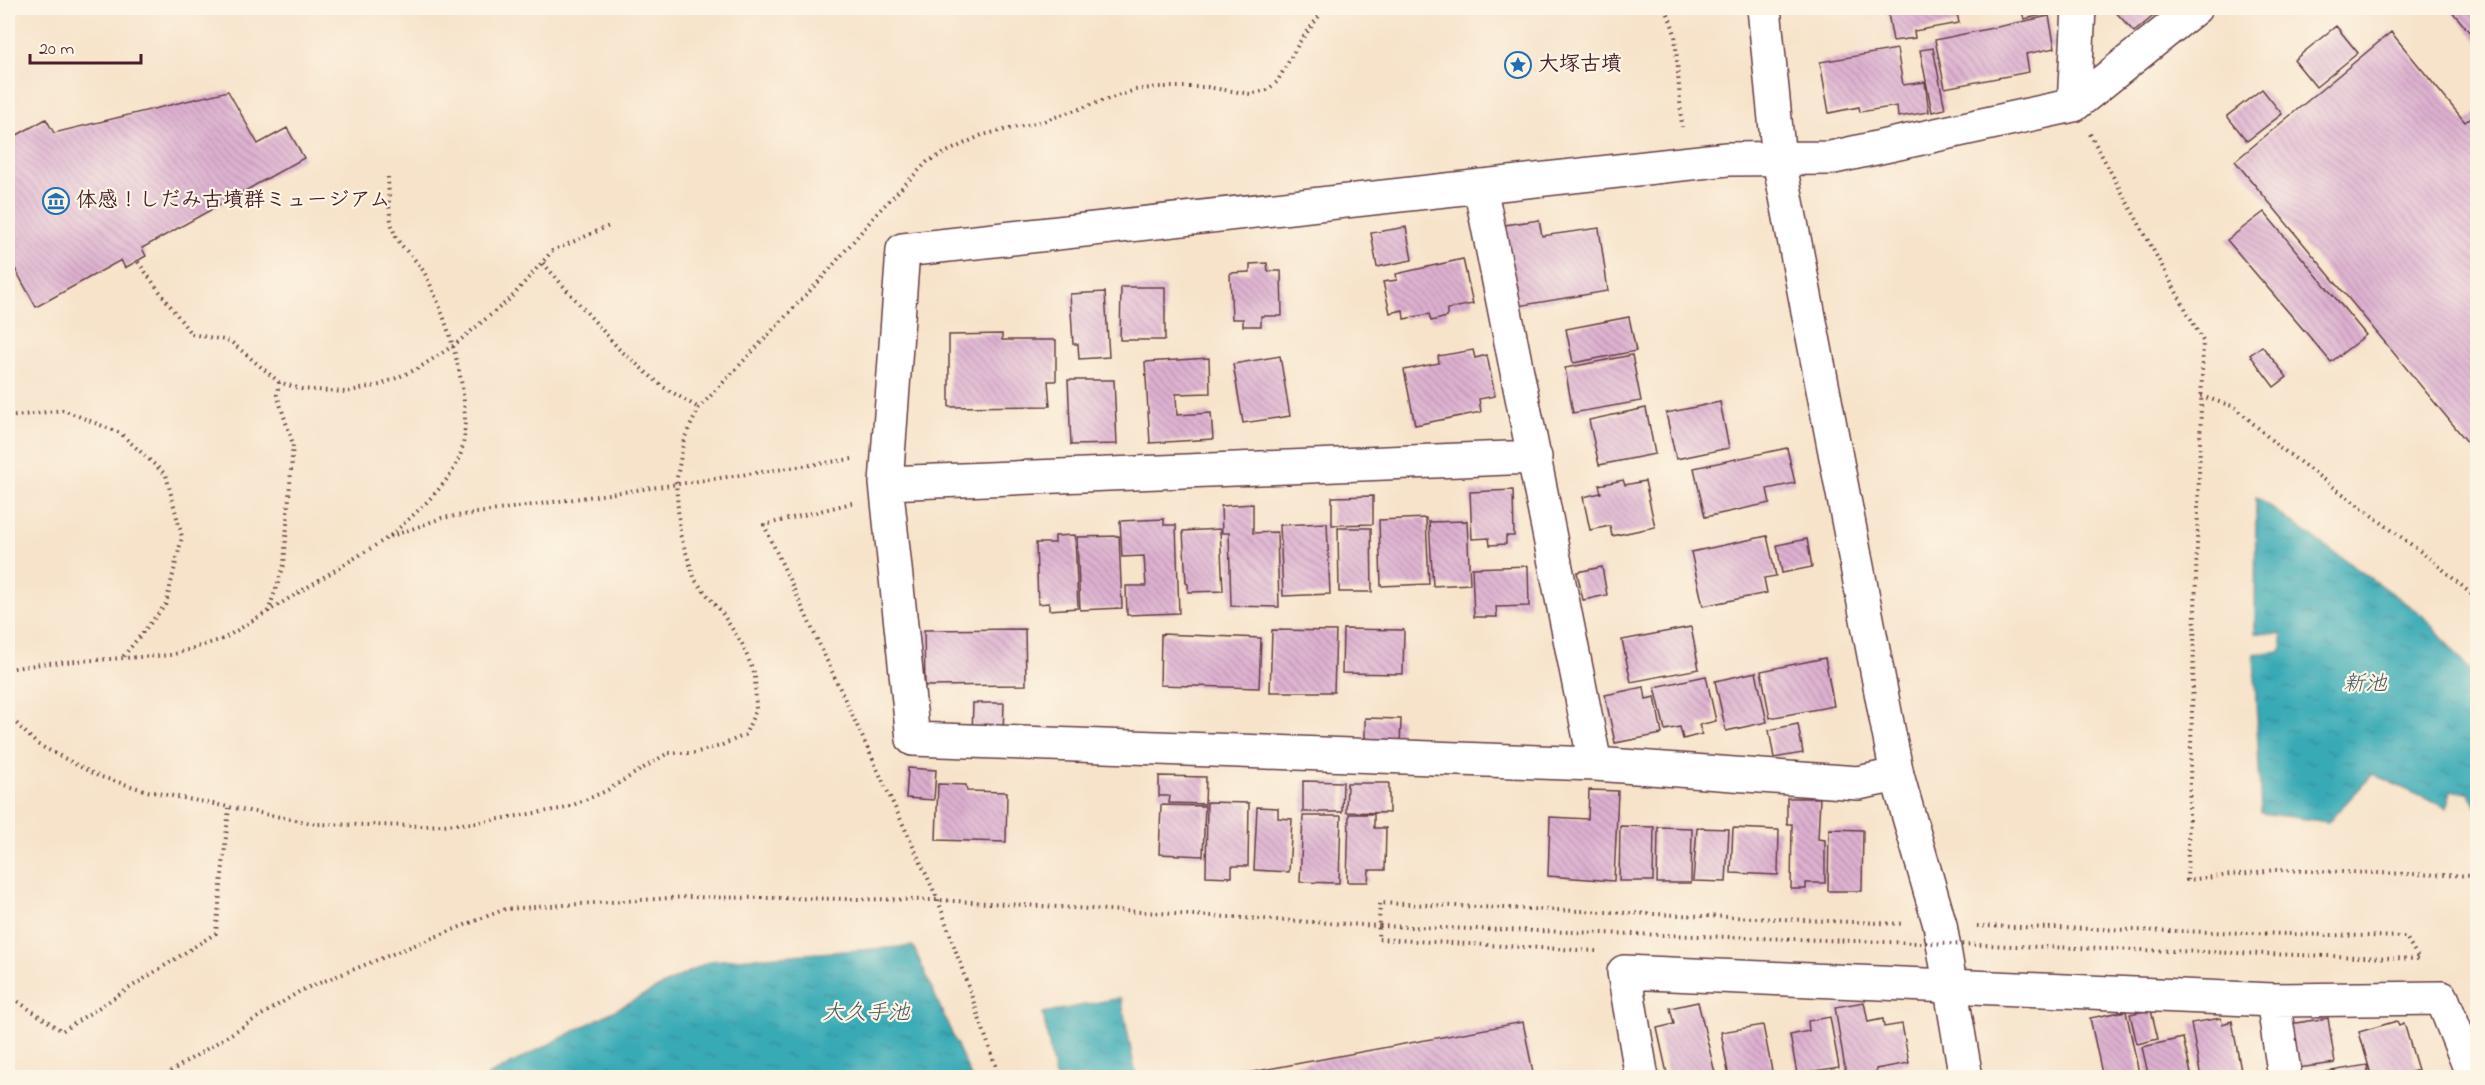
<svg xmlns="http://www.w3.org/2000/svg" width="2485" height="1085" viewBox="0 0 2485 1085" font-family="'Indie Flower','Klee One',sans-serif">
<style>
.water{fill:url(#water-ripples);stroke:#426470;stroke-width:1.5}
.building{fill:url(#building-back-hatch)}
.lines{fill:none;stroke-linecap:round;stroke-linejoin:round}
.street-casing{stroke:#643c43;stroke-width:36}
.secondary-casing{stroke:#643c43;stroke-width:36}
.path{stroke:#643c43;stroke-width:4;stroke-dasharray:1.5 4.5;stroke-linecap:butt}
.street{stroke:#fff;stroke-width:33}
.secondary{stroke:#fff;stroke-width:33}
.path-bridge{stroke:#643c43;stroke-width:4;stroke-dasharray:1.5 4.5;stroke-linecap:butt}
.labels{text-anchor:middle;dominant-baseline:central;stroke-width:4.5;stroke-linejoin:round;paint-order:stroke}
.poi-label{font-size:21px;font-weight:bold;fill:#4a1f2b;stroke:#fcf5e5;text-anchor:start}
.water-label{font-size:22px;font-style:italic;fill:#435763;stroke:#fcf5e5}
</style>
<defs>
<pattern id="water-ripples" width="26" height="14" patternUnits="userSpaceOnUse" patternTransform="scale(1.5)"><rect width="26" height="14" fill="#39aab6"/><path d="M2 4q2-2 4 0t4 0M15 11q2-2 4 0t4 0" fill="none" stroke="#328a94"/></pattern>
<pattern id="building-back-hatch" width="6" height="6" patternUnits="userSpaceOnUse" patternTransform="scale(1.5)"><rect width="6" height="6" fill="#deb1d1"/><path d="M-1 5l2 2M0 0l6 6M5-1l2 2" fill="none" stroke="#b68faa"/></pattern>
</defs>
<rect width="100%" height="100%" fill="#fcf5e5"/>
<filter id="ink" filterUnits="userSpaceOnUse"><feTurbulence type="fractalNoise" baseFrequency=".0167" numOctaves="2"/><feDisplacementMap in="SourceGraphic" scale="12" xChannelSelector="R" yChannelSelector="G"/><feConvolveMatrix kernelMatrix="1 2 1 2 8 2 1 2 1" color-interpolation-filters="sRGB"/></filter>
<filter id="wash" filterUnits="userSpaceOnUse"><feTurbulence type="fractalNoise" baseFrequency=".008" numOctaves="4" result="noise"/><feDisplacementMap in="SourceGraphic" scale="24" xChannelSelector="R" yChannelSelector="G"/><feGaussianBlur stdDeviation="1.35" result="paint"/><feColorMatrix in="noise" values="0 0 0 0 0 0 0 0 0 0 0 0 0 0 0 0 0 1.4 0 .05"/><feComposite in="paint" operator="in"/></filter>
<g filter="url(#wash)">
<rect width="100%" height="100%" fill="#f7e3ca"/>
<path class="water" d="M2256 497 2422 615 2477 678V809L2469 792 2451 791 2446 808 2373 774 2328 822 2261 813 2254 654 2282 651V634L2255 633Z
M913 946 971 1077H486L710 961Z
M1121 998 1136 1077H1055L1043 1013Z"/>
<g id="blocks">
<path class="building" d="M1887 8H1956L1959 23 1914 31 1915 38 1893 41Z
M2021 8H2060L2061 11 2024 19Z
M2114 8H2163L2134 32 2113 9Z
M2449 8H2478V42Z
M2049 16 2055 48 2026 54 2029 72 1945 88 1935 40Z
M2336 26 2358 53 2316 87 2294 60Z
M2391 32 2465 122 2478 112V455L2235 161Z
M1933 48 1945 109 1932 112 1920 50Z
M1897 49 1903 85 1925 82 1929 112 1898 117 1897 106 1860 112 1859 107 1829 113 1820 62Z
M2262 89 2282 114 2247 141 2227 116Z
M228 91 258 144 287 128 304 158 142 248 146 256 125 268 121 260 36 307 8 256V140L46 119 54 133Z
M2264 212 2366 335 2331 362 2227 240Z
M1539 220 1542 236 1599 228 1608 291 1518 306 1505 225Z
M1406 227 1412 260 1377 267 1371 233Z
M1463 259 1473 304 1447 309V317L1431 321 1429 314 1404 319 1403 310 1390 313 1383 282 1397 280 1396 274Z
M1267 263 1268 271H1281L1282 316H1261V326H1243V319H1232L1230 273 1250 272V264Z
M1121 287H1165V340H1120Z
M1105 292 1109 357 1079 359 1078 344H1073L1070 294Z
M1629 317 1636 351 1573 363 1566 329Z
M1002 334V340H1056V381H1048L1050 406 949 407V335Z
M2262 346 2287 377 2274 387 2250 355Z
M1473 350 1475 358 1487 355 1495 396 1479 399 1481 412 1415 425 1404 370 1439 363 1438 356Z
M1632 355 1641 401 1573 413 1565 368Z
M1280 356 1290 416 1243 423 1233 364Z
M1209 358 1210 393 1176 394 1177 415 1211 413 1213 439 1150 443 1145 362Z
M1068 380H1114L1117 444 1071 445Z
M1720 402 1729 448 1676 459 1666 413Z
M1646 408 1655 454 1599 465 1589 420Z
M1787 448 1795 483 1767 489 1770 503 1705 517 1694 468Z
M1623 480 1625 485 1645 481 1655 527 1612 536 1610 526 1590 530 1583 497 1601 493 1599 485Z
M1513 490 1514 536H1506V544L1490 545 1489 538 1472 539 1470 492Z
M1373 496V524L1332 525V497Z
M1253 504V533L1277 532 1279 607 1231 606 1229 533H1222L1221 506Z
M1426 518 1429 584 1381 586 1379 520Z
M1164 519V525H1176L1179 613 1127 615 1126 586H1146L1144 556 1122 557 1120 521Z
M1467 521 1470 584 1433 586 1429 522Z
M1327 523 1330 594 1283 596 1280 525Z
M1338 528H1371L1372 592H1339Z
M1220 529 1223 591 1188 592V584L1186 583 1183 531Z
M1075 535 1078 608 1049 610V603L1038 604 1036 543H1055V536Z
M1119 536 1122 608 1080 610 1077 537Z
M1767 536 1776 576 1764 578 1767 593 1703 606 1691 552Z
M1807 539 1812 567 1782 573 1777 545Z
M1528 566 1529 606 1496 607 1497 617H1474L1472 568Z
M1602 567 1607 595 1583 600 1577 572Z
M1691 627 1699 669 1631 682 1622 640Z
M1025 629 1026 685 925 686 924 630Z
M1343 629 1404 630 1403 674 1342 673Z
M1272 630 1336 631 1334 692H1270Z
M1161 634 1261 638 1259 688 1160 685Z
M1825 658 1834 706 1770 718 1761 671Z
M1756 672 1767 722 1726 731 1715 681Z
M1706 676 1716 721 1699 725 1702 734 1683 739 1680 727 1665 730 1655 687Z
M1644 687 1646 699 1655 697 1662 734 1615 743 1605 695Z
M973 703H1004L1003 735H972Z
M1365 718 1401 719 1400 747 1365 746Z
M1798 724 1803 753 1774 758 1769 730Z
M908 768 936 770 934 800 906 798Z
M1159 776 1206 777 1205 804 1169 803 1170 796H1159Z
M1303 781 1343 782 1342 812H1303Z
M1347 783H1389V813L1346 812Z
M938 784 966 785 967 791 1007 792 1006 842 936 840Z
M1589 790 1618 791 1614 881 1548 876 1550 817 1588 819Z
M1787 798H1820L1818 839 1825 840V883H1806V889H1791L1792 824H1787Z
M1207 802 1249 803 1248 866H1232V877L1206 876Z
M1161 805 1205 806 1203 856 1159 854Z
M1257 807 1278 808V818L1292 819 1289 872 1254 870Z
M1349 814H1374V828H1386L1385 870H1369L1368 882H1347Z
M1303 816H1341L1339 883 1300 882Z
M1620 826 1654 827 1653 881H1619Z
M1658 827 1692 828 1691 883H1657Z
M1697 828 1729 829 1726 882 1693 881Z
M1733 828 1779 830 1778 875 1731 873Z
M1829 829 1863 830 1862 891H1828Z
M1698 1002 1716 1077 1668 1078 1657 1028 1674 1024 1670 1008Z
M1864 1002 1868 1022 1883 1019 1884 1027 1902 1024 1909 1063 1876 1069V1074L1852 1078 1851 1074 1846 1075 1835 1007Z
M2151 1010 2158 1039 2137 1044 2130 1014Z
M2126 1011 2140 1078H2103L2090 1018Z
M1830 1017 1839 1067 1797 1074 1790 1035 1809 1031 1808 1021Z
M2221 1018 2222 1024 2232 1021 2241 1071 2201 1078 2191 1023Z
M2328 1018 2335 1063 2290 1069 2283 1025Z
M2397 1021 2399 1025 2404 1023 2418 1070 2392 1078H2372L2359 1032Z
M1523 1022 1534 1078H1231V1076Z
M1763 1025 1772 1071 1729 1078 1721 1032Z
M2183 1038 2192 1078H2149L2142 1047Z
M2367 1065 2369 1078H2302L2301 1076Z
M2253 1071 2254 1078H2228V1076Z"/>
</g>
</g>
<g filter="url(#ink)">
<use href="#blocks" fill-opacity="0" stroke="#643c43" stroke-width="1.5"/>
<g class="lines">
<defs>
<path id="street" d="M2074 105 2079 8
M1480 186 1595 764
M886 483 1535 457
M1897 775 1858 783 1595 764 913 739 886 483 903 250 1727 159 1830 158 2074 105 2195 8
M2273 1000 2285 1078
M1642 1078 1624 972 2273 1000 2442 998 2474 1078"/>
<path id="secondary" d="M1764 8 1779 160 1897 775 1940 925 1966 1078"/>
</defs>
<use href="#street" class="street-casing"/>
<use href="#secondary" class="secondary-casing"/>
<path class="path" d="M1666 8 1675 34 1682 127
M2090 134 2203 341 2187 880 2275 870 2478 876
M388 177C389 194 388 216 394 232 398 246 416 258 424 272 447 316 474 399 462 449 455 481 413 515 390 536
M138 262 191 334 230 341 279 382 301 389 345 392 380 385 417 369 453 346 511 298 552 251 609 226
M543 263 619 349 663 387 699 408
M2201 396 2235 407 2278 446 2432 560 2478 600
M8 417 63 410 120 433 166 475 182 537 166 604 122 658
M852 503 764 525 938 900 1000 1078
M268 612 284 565 293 444 277 395 279 382
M8 669 48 663 171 655 223 639 389 537 442 518 852 459
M8 715 37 744 98 776 147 791 316 824 424 826 475 823 566 808 606 791 668 753H694L720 746 745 735 756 710 755 675 742 644 722 613 695 580 680 534 676 483 684 439 699 408 823 277 879 211 928 161 982 135 1040 122 1135 90 1158 87H1207L1250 94 1267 90 1277 82 1299 43 1325 8
M1977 926 2406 937 2419 959 2394 958
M1596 951 1378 939 1380 903 1904 924
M8 995 62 1031 216 933 229 808
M160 1078 302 990 505 909 685 897 938 900 1380 926"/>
<use href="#street" class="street"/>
<use href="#secondary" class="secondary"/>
<path class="path-bridge" d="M1380 926 2394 958"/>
</g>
</g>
<defs>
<symbol id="sight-ring" viewBox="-11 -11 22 22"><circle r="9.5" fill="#fcf5e5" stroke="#1f6fb2" stroke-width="1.5"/><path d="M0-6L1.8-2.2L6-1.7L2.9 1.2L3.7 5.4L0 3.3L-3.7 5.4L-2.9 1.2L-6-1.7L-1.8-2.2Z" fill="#1f6fb2"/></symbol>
<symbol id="museum-ring" viewBox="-11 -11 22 22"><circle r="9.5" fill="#fcf5e5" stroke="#1f6fb2" stroke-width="1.5"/><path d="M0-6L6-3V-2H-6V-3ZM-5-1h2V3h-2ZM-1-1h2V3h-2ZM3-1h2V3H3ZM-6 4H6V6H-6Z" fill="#1f6fb2"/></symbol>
</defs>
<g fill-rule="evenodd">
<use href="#sight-ring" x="1503" y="50" width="30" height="30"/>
<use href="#museum-ring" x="41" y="186" width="30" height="30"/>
</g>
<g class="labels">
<g class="poi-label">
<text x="1538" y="65">大塚古墳</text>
<text x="76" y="201">体感！しだみ古墳群ミュージアム</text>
</g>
<g class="water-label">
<text x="2365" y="685">新池</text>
<text x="866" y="1014">大久手池</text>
</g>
</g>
<rect width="2485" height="1085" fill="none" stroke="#fcf5e5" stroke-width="30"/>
<path d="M30 54v9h111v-9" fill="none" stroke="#4a1f2b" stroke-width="3"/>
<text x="39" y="54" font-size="18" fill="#4a1f2b" stroke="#fcf5e5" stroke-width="4.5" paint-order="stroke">20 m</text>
</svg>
